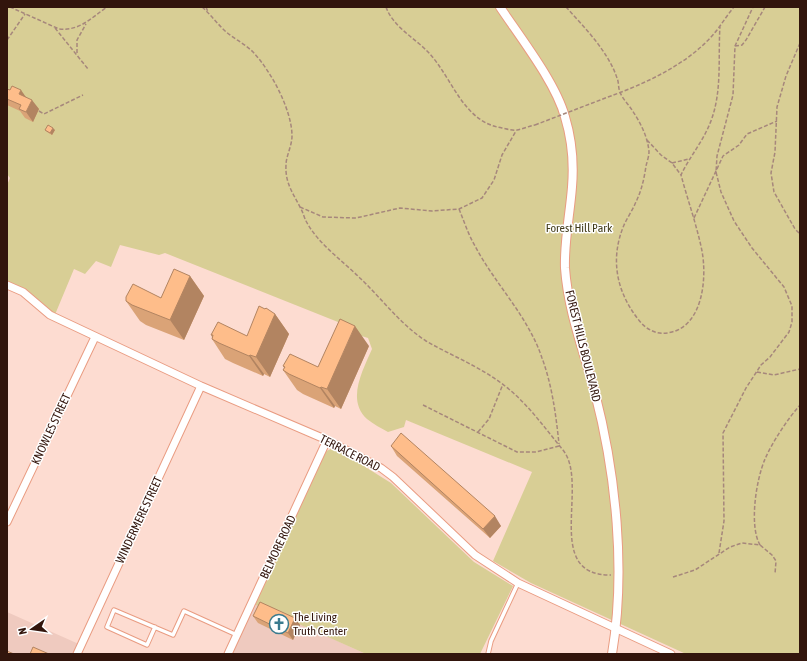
<svg xmlns="http://www.w3.org/2000/svg" width="807" height="661" viewBox="0 0 807 661" font-family="'Asap Condensed',sans-serif">
<style>
.built{fill:#efcabf}
.green{fill:#d8ce95}
.lines{fill:none;stroke-linecap:round;stroke-linejoin:round}
.service-casing{stroke:#e99c82;stroke-width:5.5}
.minor-casing{stroke:#e99c82;stroke-width:9}
.tertiary-casing{stroke:#e99c82;stroke-width:10}
.path{stroke:#a6877c;stroke-width:1.5;stroke-dasharray:4 2;stroke-linecap:butt}
.service{stroke:#fff;stroke-width:3.5}
.minor{stroke:#fff;stroke-width:7}
.tertiary{stroke:#fff;stroke-width:8}
.path-bridge{stroke:#a6877c;stroke-width:1.5;stroke-dasharray:4 2;stroke-linecap:butt}
.wall{fill:#daa377}
.shaded-wall{fill:#b28461}
.building{fill:#febd8a;stroke:#b28461}
.labels{text-anchor:middle;dominant-baseline:central;stroke-width:3;stroke-linejoin:round;paint-order:stroke}
.park-label{font-size:12px;fill:#403a18;stroke:#fff}
.street-label{font-size:12px;fill:#32150c;stroke:#fff}
.poi-label{font-size:12px;fill:#32150c;stroke:#fff;text-anchor:start}
</style>
<rect width="100%" height="100%" fill="#fddcd1"/>
<path class="built" d="M252 602 366 654H228Z
M7 612 81 645 77 654H7Z"/>
<path class="green" d="M7 7H800V654H686L531 583 493 561 532 472 406 420 404 427 388 432C381 428 373 424 367 419 346 400 363 370 372 349L368 338 352 333 348 326 165 253 159 255 120 245 111 267 96 261 85 274 74 269 54 317 7 285V185L10 178 7 174Z
M331 449 343 453 391 483 474 562 513 586 480 654H366L254 604 324 452Z"/>
<g class="lines">
<defs>
<path id="service" d="M155 627 147 645 107 627 114 610 173 635 184 611 237 635
M488 654 491 641 518 583"/>
<path id="minor" d="M7 285 23 292 50 315 201 386 327 440 381 468 393 477 475 555 518 583 671 654
M7 522 95 337
M77 654 201 386
M228 654 327 440"/>
<path id="tertiary" d="M500 7C520 37 556 83 565 117 572 140 574 163 572 187 570 214 564 241 565 268 568 311 584 352 595 393 616 474 626 571 612 654"/>
</defs>
<use href="#service" class="service-casing"/>
<use href="#minor" class="minor-casing"/>
<use href="#tertiary" class="tertiary-casing"/>
<path class="path" d="M10 7 59 29C80 31 91 18 107 7
M202 7C210 14 216 22 223 29 232 38 244 43 253 52 271 71 292 110 292 136 292 146 286 156 286 165 285 183 293 193 300 207 303 212 304 217 306 221 318 244 343 261 361 279 383 300 400 324 426 341 452 356 481 367 505 386 528 404 544 427 563 450 590 484 542 576 611 575
M206 7 208 12
M386 7C393 27 415 38 429 53 453 79 463 122 502 128 507 129 513 131 517 130 523 129 529 126 535 125
M566 7C584 27 608 51 617 78 619 82 618 88 620 92 622 98 628 104 632 110 640 122 648 137 649 152 649 156 647 162 646 166 644 180 641 192 635 204 632 211 627 218 624 225 610 258 616 291 638 319 646 330 658 336 672 332 703 324 707 278 702 251 697 226 688 201 681 175
M55 28 88 69
M7 40 25 14
M800 43 786 76 777 107 775 152 771 173 774 192 795 229 800 234
M735 46 742 45 746 40 765 7
M77 53V40L86 24
M608 97C647 83 691 63 717 30 723 22 728 14 734 7
M39 111 44 114 83 95
M647 140 661 155 672 163 681 175C690 156 705 139 712 118 722 89 718 57 720 26
M672 163 689 159
M300 207 323 217 356 218 400 208 432 211 459 209 482 198 494 180 502 155 516 131
M459 209C464 221 468 234 475 246 495 284 528 316 542 358 552 385 556 415 559 444
M694 218 723 156 739 145 747 134 777 121
M757 372 774 375 800 369
M423 405 517 452H536L559 446
M478 432 489 419 503 384
M760 545C749 526 756 480 765 459 773 441 787 420 800 405
M719 553 724 521 723 433 746 388 761 365 770 357 789 332 792 322V306L784 287 752 248 734 221 721 192 716 172 717 156 733 95 735 46 753 7
M673 577 695 570 730 547 742 543 760 545 772 555 776 561 775 574"/>
<use href="#service" class="service"/>
<use href="#minor" class="minor"/>
<use href="#tertiary" class="tertiary"/>
<path class="path-bridge" d="M535 125 608 97"/>
</g>
<path class="wall" d="M7 89 26 97 39 109 33 122 25 118 20 111 7 105Z
M45 130H55L52 135 47 132Z
M190 276 204 296 184 340 146 325 140 321 126 301 161 298Z
M275 314 289 334 270 377 264 374 263 376 233 363 225 359 212 339V337L211 335 247 336Z
M369 346 341 409 335 406 334 408 303 394 297 390 283 370 284 368 283 366 318 367Z
M391 446 501 526 490 538 397 456Z
M253 616 295 618 300 625 293 640 258 623Z"/>
<path class="shaded-wall" d="M21 90 28 100 19 94Z
M32 100 39 109 33 122 26 112Z
M53 128 55 130 52 135 50 133Z
M190 276 204 296 184 340 170 320Z
M275 314 289 334 270 377 256 357Z
M355 326 369 346 341 409 327 389Z
M250 355 264 374 263 376 249 356Z
M321 387 335 406 334 408 320 388Z
M495 516 501 526 490 538 483 529Z
M295 618 300 625 293 640 288 633Z"/>
<path class="building" d="M12 86 21 90 19 94 32 100 26 112 19 109 21 105 7 99V89L10 90Z
M48 125 53 128 50 133 45 130Z
M174 269 190 276 170 320 132 305 126 301V297L133 284 161 298Z
M259 306 265 309 266 308 275 314 256 357 250 355 249 356 219 343 212 339 213 335H211L218 322 247 336Z
M340 319 355 326 327 389 321 387 320 388 289 374 283 370 285 367 283 366 290 354 318 367Z
M401 433 495 516 483 529 391 446Z
M260 602 295 618 288 633 253 616Z
M33 647 49 654H30Z
M7 651 14 654H7Z"/>
<defs>
<symbol id="church-ring" viewBox="-11 -11 22 22"><circle r="9.5" fill="#fff" stroke="#3a7b8e" stroke-width="1.5"/><path d="M-1.2-6h2.4v3.5h3.3v2.4h-3.3V6h-2.4V-.1h-3.3v-2.4h3.3Z" fill="#3a7b8e"/></symbol>
</defs>
<g fill-rule="evenodd">
<use href="#church-ring" x="268" y="613" width="22" height="22"/>
</g>
<g class="labels">
<g class="park-label">
<text x="579" y="228">Forest Hill Park</text>
</g>
<g class="street-label">
<text transform="translate(583 346) rotate(76)">FOREST HILLS BOULEVARD</text>
<text transform="translate(51 429) rotate(-65)">KNOWLES STREET</text>
<text transform="translate(350 453) rotate(27)">TERRACE ROAD</text>
<text transform="translate(139 520) rotate(-65)">WINDERMERE STREET</text>
<text transform="translate(278 547) rotate(-65)">BELMORE ROAD</text>
</g>
<g class="poi-label">
<text x="293" y="617">The Living<tspan x="293" dy="14">Truth Center</tspan></text>
</g>
</g>
<rect width="807" height="661" fill="none" stroke="#32150c" stroke-width="16"/>
<g transform="translate(32 629) rotate(257)" stroke="#ffffff" stroke-width="3" paint-order="stroke">
<path d="M0-3L7 15L0 10L-7 15Z" fill="#32150c"/>
<text y="-6" font-size="11" font-weight="bold" text-anchor="middle" fill="#32150c">N</text>
</g>
</svg>
